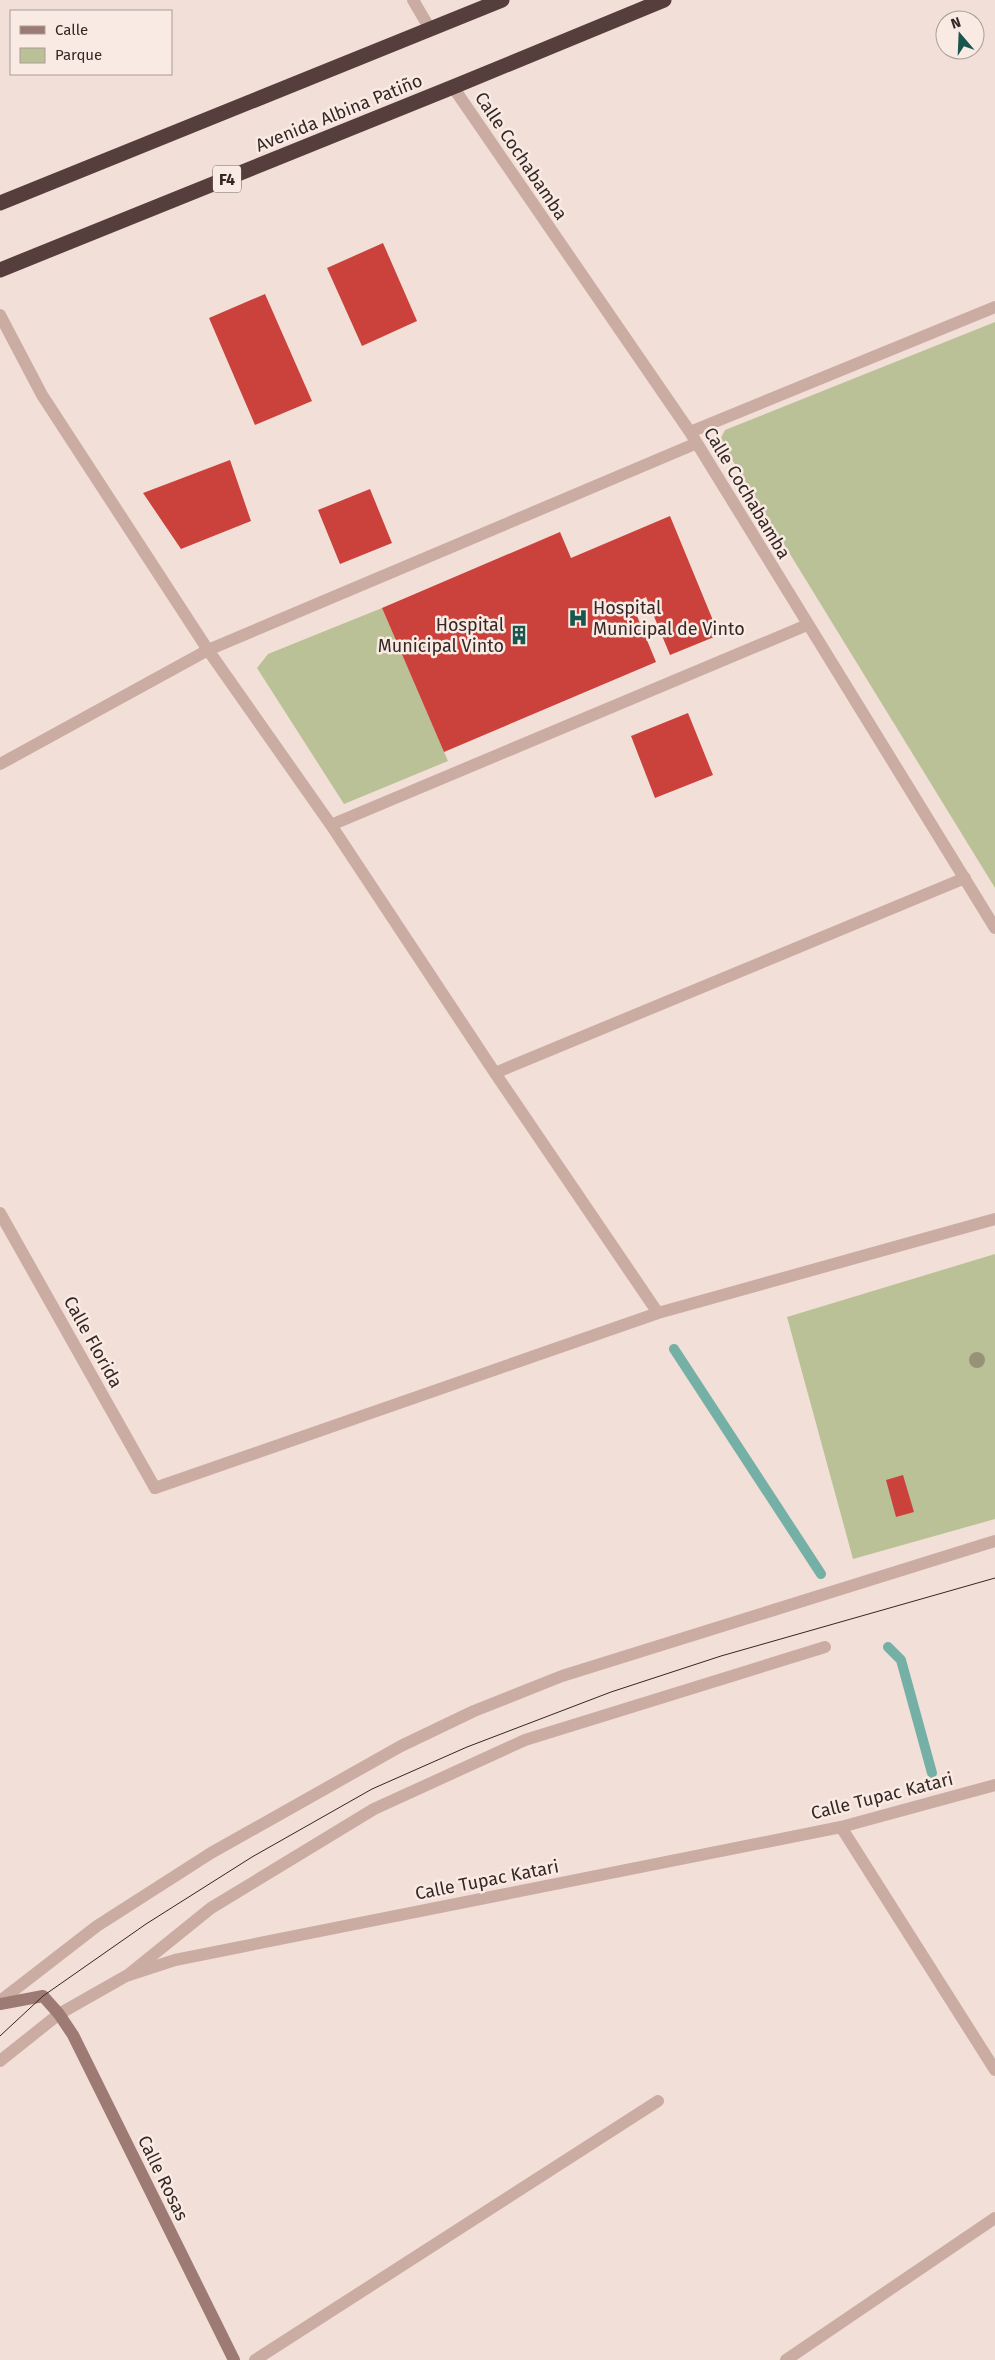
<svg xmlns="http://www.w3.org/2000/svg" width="995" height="2360" viewBox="0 0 995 2360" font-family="'Fira Sans',sans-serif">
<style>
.green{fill:#bbc197}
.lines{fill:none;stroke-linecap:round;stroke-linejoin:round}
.stream{stroke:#75b0a6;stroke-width:10}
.building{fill:#cb413c}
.lane{stroke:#caaca3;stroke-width:12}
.street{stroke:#caaca3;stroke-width:12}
.secondary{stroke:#9d7b74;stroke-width:12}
.highway{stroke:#563e3c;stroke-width:15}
.tram{stroke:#342725;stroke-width:1}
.tree{fill:#979277}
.labels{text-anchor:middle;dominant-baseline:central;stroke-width:5;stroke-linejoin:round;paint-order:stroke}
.shield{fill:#f9eae3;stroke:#6f625e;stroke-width:1}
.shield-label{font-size:16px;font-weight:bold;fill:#342725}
.street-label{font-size:18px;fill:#342725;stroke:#f9eae3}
.poi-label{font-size:18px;fill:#342725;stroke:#f9eae3;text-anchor:start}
</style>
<rect width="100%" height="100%" fill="#f2dfd7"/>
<path class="green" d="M995 322V888L720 440 725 430Z
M382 608 448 761 344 804 257 668 268 654Z
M995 1254V1519L853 1559 787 1317Z"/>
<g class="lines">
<path class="stream" d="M674 1349 821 1574
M888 1647 901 1660 932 1773"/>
</g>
<path class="building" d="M383 243 417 321 362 346 327 268Z
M265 294 312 401 255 425 209 318Z
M230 460 251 521 181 549 143 493Z
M370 489 392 543 340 564 318 510Z
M670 516 719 635 670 655 646 597 632 604 656 662 444 752 382 608 560 532 571 558Z
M688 713 713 775 655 798 631 736Z
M903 1475 914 1512 896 1517 886 1480Z"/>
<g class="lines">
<path class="lane" d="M0 764 208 650
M128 1975 211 1908 374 1809 525 1740 825 1647
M0 2061 59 2014
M255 2360 658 2101"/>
<path class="street" d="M413 0 430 29
M453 87 690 432 995 928
M0 315 42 395 208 650 331 825 495 1073 658 1313
M690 432 995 307
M208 650 697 443
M331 825 807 625
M495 1073 965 878
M0 1213 155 1488 658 1313 995 1219
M841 1827 995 2070
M0 2001 97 1926 211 1853 401 1746 474 1711 562 1676 995 1541
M59 2014 126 1976 175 1960 841 1827 995 1785
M786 2360 995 2218"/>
<path class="secondary" d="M0 2004 43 1996 59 2014 73 2035 234 2360"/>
<path class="highway" d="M0 203 502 0
M0 270 453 87 664 0"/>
<path class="tram" d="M0 2036 43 1996 146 1924 252 1857 372 1789 467 1747 611 1692 721 1656 995 1578"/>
</g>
<circle class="tree" cx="977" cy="1360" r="8"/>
<defs>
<symbol id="hospital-bare" viewBox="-9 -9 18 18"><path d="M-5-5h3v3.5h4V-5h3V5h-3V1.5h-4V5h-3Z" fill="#19574e" stroke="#f9eae3" stroke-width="2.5" paint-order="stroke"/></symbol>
<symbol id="building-bare" viewBox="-9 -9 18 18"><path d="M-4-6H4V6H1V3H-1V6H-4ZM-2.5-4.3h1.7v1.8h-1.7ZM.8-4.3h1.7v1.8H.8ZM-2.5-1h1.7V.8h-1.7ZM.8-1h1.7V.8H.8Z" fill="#19574e" stroke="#f9eae3" stroke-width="2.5" paint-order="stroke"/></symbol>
</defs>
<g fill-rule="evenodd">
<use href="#hospital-bare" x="564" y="604" width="28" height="28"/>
<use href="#building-bare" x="505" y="621" width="28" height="28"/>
</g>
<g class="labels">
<rect class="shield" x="213" y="165.5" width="28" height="27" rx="4"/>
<g class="shield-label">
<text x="227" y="179">F4</text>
</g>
<g class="street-label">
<text transform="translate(339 113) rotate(-22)">Avenida Albina Patiño</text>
<text transform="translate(521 156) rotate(56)">Calle Cochabamba</text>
<text transform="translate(747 493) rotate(59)">Calle Cochabamba</text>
<text transform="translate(93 1342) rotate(61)">Calle Florida</text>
<text transform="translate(882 1796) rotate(-14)">Calle Tupac Katari</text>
<text transform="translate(487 1880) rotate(-11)">Calle Tupac Katari</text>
<text transform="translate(163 2178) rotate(64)">Calle Rosas</text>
</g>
<g class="poi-label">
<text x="593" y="608">Hospital<tspan x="593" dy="21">Municipal de Vinto</tspan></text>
<text x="504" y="625" text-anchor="end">Hospital<tspan x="504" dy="21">Municipal Vinto</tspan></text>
</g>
</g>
<rect x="10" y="10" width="162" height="65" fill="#f9eae3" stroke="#aa9c97"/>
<rect x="20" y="26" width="25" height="8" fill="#9d7b74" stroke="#aa9c97"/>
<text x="55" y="35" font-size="15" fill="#342725">Calle</text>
<rect x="20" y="48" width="25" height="15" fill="#bbc197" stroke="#aa9c97"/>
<text x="55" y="60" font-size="15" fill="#342725">Parque</text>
<g transform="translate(960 35) rotate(341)"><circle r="24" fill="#f9eae3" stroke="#aa9c97"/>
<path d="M0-4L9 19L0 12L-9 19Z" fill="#19574e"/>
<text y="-8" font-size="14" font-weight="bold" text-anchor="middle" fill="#342725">N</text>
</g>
</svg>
